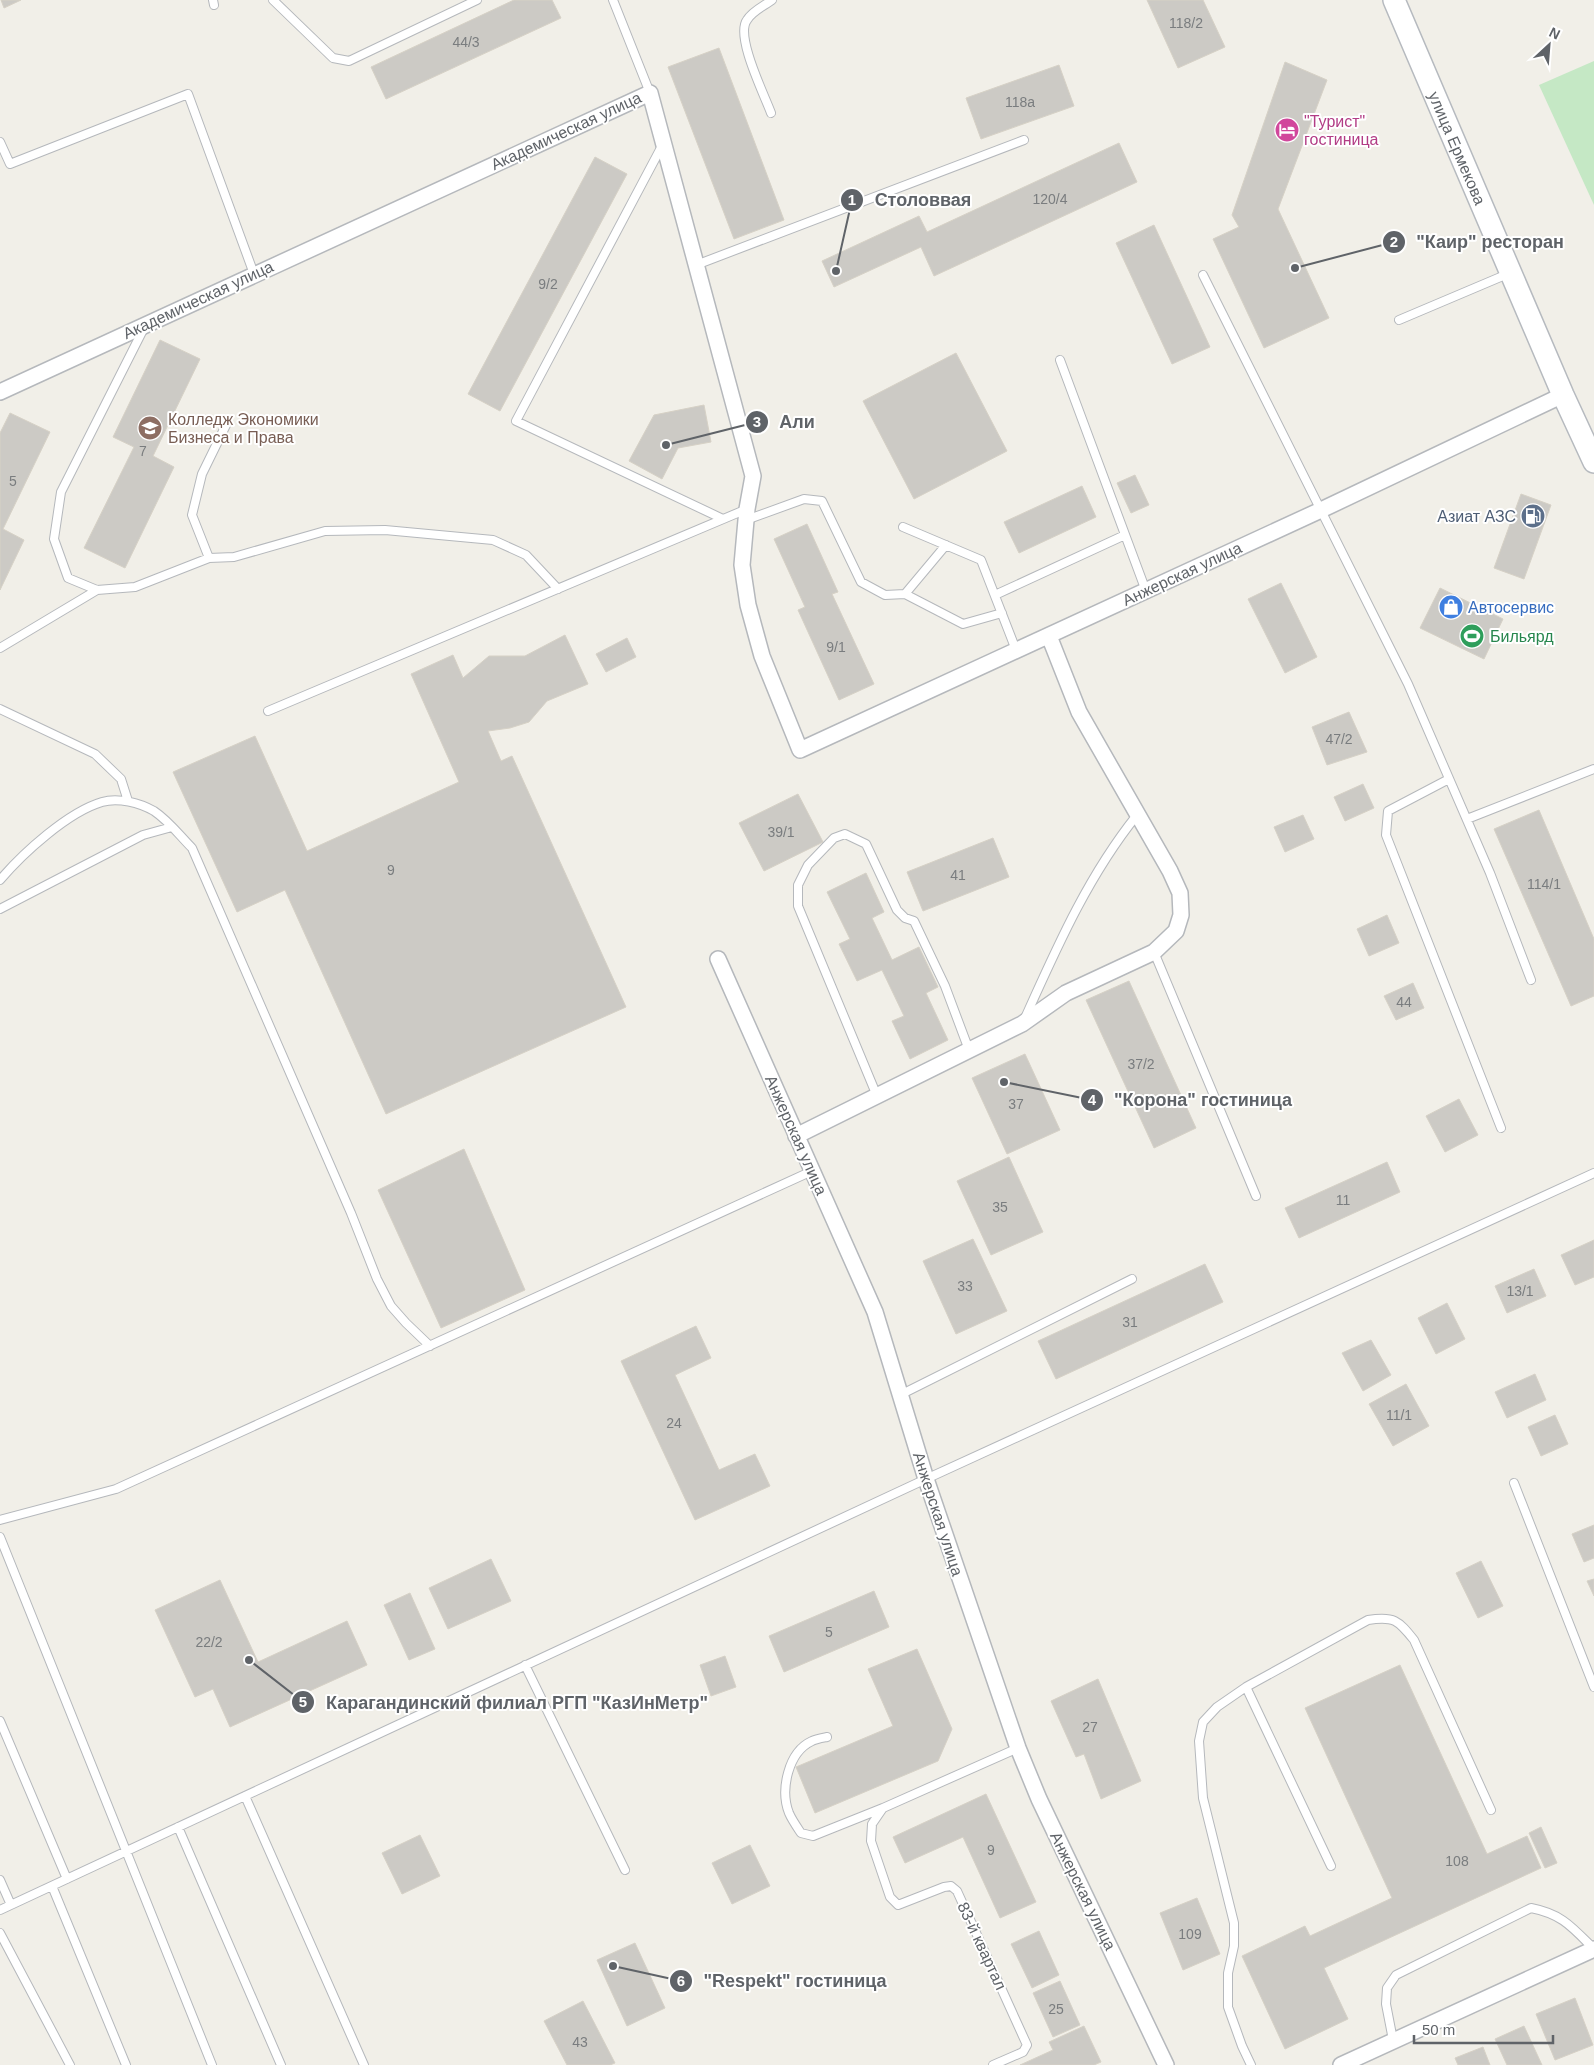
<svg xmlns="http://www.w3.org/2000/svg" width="1594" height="2065" viewBox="0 0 1594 2065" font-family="Arial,sans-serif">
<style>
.green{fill:#c5e8c5}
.building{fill:#cccac5;stroke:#d6d1c6}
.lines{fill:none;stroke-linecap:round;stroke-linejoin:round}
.service-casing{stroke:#b5b8bc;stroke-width:10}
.minor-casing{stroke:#b5b8bc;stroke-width:18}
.secondary-casing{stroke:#b6babf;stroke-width:24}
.service{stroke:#fff;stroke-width:8}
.minor{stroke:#fff;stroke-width:15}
.secondary{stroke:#fff;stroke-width:21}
.labels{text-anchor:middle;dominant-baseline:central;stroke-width:4;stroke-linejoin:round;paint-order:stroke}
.number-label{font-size:14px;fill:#7a7d7f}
.hotel-label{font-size:16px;fill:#b23c85;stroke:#fff;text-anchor:start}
.street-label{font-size:16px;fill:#5f6368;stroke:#fff}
.education-label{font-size:16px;fill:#785e54;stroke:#fff;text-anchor:start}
.service-label{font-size:16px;fill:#4e5e75;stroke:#fff;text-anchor:end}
.shop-label{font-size:16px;fill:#366cbe;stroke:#fff;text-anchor:start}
.leisure-label{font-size:16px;fill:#27864d;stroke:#fff;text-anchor:start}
.leader{fill:none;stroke:#5f6368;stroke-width:2}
.callout-dot{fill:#5f6368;stroke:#fff;stroke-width:2}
.mark-label{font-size:15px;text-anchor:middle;font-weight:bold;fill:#fff}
.callout-label{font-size:18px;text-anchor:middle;font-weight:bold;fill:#5f6368;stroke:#fff;stroke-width:4;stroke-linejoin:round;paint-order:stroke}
</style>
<rect width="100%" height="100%" fill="#f1efe8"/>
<path class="green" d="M1594 61V205L1539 85Z"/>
<path class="building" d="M1 0H21L4 8Z
M514 0H552L561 18 386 99 371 67Z
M1147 0H1203L1225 47 1178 68Z
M719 48 784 220 734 239 668 67Z
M1285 62 1327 80 1278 209 1329 318 1264 348 1213 239 1239 227 1232 215Z
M1059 65 1074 106 981 139 966 98Z
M1119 143 1137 182 934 276 921 247 834 287 822 261 919 216 927 232Z
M595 157 627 174 500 411 468 394Z
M1154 225 1210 347 1172 364 1116 243Z
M160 340 200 359 153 456 174 467 125 568 84 548 134 447 113 437Z
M956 353 1007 451 914 499 863 401Z
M704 405 711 442 678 448 662 479 629 461 654 415Z
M10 413 50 432 3 529 24 540 0 590V433Z
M1135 475 1149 505 1131 513 1117 483Z
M1082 486 1096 517 1019 553 1004 522Z
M1521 494 1551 505 1524 579 1494 568Z
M807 524 838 592 832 594 874 684 839 700 798 610 805 607 774 539Z
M1281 583 1317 657 1285 673 1248 599Z
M1440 588 1503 619 1484 659 1420 628Z
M565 635 588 684 547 701 529 722 510 728 488 731 501 761 512 756 626 1007 386 1114 285 890 237 912 173 772 255 736 307 851 459 782 411 674 453 655 463 678 489 656H525Z
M627 638 636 657 606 672 596 654Z
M1349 712 1367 752 1327 765 1312 727Z
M1363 784 1374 808 1345 821 1334 797Z
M798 794 823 842 764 871 739 823Z
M1539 810 1594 939V996L1571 1006 1494 829Z
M1303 815 1314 839 1285 852 1274 827Z
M993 838 1009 877 923 911 907 872Z
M866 873 884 912 872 918 892 960 919 947 938 987 926 993 948 1040 910 1059 892 1021 904 1016 882 970 857 981 839 944 850 939 827 892Z
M1387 915 1399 943 1369 956 1357 929Z
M1129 981 1196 1128 1154 1148 1086 1000Z
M1413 983 1424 1008 1396 1020 1384 996Z
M1025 1054 1060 1130 1007 1154 972 1078Z
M1459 1099 1478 1135 1445 1152 1426 1116Z
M464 1149 525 1290 441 1328 378 1190Z
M1009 1157 1043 1232 991 1255 957 1181Z
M1387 1162 1400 1192 1299 1238 1285 1208Z
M973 1239 1007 1311 956 1334 923 1261Z
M1594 1240V1277L1575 1285 1561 1255Z
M1205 1264 1223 1302 1056 1379 1038 1341Z
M1534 1269 1546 1296 1507 1313 1495 1286Z
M1447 1303 1465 1339 1436 1354 1418 1318Z
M696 1326 711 1358 675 1375 719 1470 755 1454 770 1486 695 1520 621 1361Z
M1371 1340 1391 1375 1363 1391 1342 1353Z
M1535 1374 1546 1400 1507 1418 1495 1392Z
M1406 1384 1429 1426 1393 1446 1369 1404Z
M1555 1415 1568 1444 1541 1456 1528 1427Z
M1594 1525V1558L1584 1562 1572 1534Z
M491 1559 511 1601 448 1629 429 1588Z
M1481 1561 1503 1606 1478 1618 1456 1573Z
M1594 1579V1596L1587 1581Z
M220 1580 258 1662 347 1621 367 1665 230 1727 213 1689 195 1697 155 1610Z
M874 1591 889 1627 784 1672 769 1636Z
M410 1593 435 1649 409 1660 384 1605Z
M917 1649 952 1729 938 1761 815 1813 796 1767 893 1726 868 1669Z
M725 1656 736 1687 711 1696 700 1665Z
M1400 1665 1487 1854 1527 1836 1541 1868 1324 1968 1348 2019 1285 2049 1242 1956 1305 1926 1310 1936 1392 1898 1305 1708Z
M1098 1679 1141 1781 1101 1799 1084 1754 1076 1757 1051 1701Z
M986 1794 1036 1902 1000 1918 963 1837 905 1863 893 1837Z
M1541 1827 1557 1863 1545 1868 1529 1833Z
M420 1835 440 1876 402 1894 382 1853Z
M750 1845 770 1886 732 1904 712 1863Z
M1197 1898 1220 1954 1183 1970 1160 1913Z
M1039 1931 1059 1975 1032 1988 1011 1944Z
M635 1943 665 2008 627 2026 597 1960Z
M1060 1981 1080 2025 1053 2037 1033 1993Z
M1575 1998 1593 2045 1555 2060 1536 2014Z
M583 2001 615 2063 610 2065H567L544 2021Z
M1084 2026 1101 2062 1094 2065H1020L1053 2050 1049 2042Z
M1524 2026 1542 2065H1507L1495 2039Z
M1483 2047 1490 2065H1458L1455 2058Z"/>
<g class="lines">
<defs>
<path id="service" d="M213 0 214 5
M273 0 333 58 349 61 477 0
M613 0 650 93
M771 113C764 94 735 36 747 20 752 11 764 6 772 0
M0 142 10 164 188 94 254 274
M663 144 516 421 723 519
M696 265 1024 140
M1203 275 1408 684 1490 873 1531 980
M1399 320 1510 273
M144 328 61 492 54 539 68 578 97 590 135 587 209 558 234 557 325 531 385 530 493 540 526 555 558 589
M1060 360 1146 591
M746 520 804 499 822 501 861 582 885 595 905 594 946 545
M903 527 981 560 1016 650
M209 558 192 515 202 474 227 423
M905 594 963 624 1002 613
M995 595 1125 535
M0 648 97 590
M0 709 95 754 121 779 128 801
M268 711 747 509
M1449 779 1388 811 1386 835 1501 1128
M1467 819 1594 769
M0 880C23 853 68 812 102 802 118 797 140 803 154 811 169 821 180 836 192 848L351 1213 377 1279 391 1306 406 1323 430 1346
M0 909 143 835 172 827
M1154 952 1256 1196
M1025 1018C1057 947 1088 876 1137 815
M877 1096 798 906V885L808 865 834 838 845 834 866 844 897 910 905 918 914 921 945 986 969 1050
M900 1395 1132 1279
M1514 1483 1594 1687
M0 1520 116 1489 812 1171
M0 1537 212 2065
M525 1665 625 1870
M1246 1687 1331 1866
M0 1721 67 1879
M827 1737C822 1738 816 1739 812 1741 788 1752 780 1790 789 1813 792 1820 797 1827 801 1833L813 1836 883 1808
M245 1796 364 2065
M178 1827 281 2065
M0 1880 11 1905
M52 1886 126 2065
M0 1910 926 1479 1594 1173
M0 1933 70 2065
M1393 2040 1386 2004 1387 1988 1396 1975 1531 1908C1562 1914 1572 1927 1594 1949
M993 2065 1023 2052 1027 2045 957 1891 951 1886 944 1887 898 1905 890 1897 871 1841 872 1824 883 1808 1018 1748
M1251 2065 1242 2046 1228 2007V1973L1234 1946V1923L1203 1798 1199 1741 1203 1722 1217 1707 1246 1687 1368 1620C1394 1616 1398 1620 1414 1640L1491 1810"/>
<path id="minor" d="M0 392 650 93 753 476 747 509 742 565 748 605 762 656 800 750 1321 510 1563 395
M718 959 875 1312 926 1479 1018 1748 1039 1799 1166 2065
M796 1136 1022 1024 1066 993 1154 952 1176 931 1181 915 1180 893 1170 871 1079 712 1049 636
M1341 2065 1594 1949"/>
<g id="secondary">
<path id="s1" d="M1394 0 1563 395 1594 462"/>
</g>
</defs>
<use href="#service" class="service-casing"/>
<use href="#minor" class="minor-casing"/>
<use href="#secondary" class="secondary-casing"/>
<use href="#service" class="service"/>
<use href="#minor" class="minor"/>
<use href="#secondary" class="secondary"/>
</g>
<defs>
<symbol id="hotel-disc" viewBox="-11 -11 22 22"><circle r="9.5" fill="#d1479c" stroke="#fff"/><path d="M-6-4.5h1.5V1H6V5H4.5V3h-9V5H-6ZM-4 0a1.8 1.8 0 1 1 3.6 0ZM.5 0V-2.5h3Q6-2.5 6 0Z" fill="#fff"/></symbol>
<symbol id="university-disc" viewBox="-11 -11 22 22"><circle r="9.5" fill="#8d6e63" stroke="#fff"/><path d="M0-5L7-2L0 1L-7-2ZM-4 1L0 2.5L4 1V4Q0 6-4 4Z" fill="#fff"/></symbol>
<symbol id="fuel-disc" viewBox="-11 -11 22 22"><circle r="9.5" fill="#5c6f8a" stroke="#fff"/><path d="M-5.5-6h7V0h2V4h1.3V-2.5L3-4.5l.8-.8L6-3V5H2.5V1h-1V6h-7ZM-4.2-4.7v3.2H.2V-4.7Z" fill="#fff"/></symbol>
<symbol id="shop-disc" viewBox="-11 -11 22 22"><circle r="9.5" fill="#3f7fe0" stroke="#fff"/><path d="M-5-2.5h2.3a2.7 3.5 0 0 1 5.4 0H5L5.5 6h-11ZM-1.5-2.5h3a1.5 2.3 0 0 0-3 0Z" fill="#fff"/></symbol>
<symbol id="stadium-disc" viewBox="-11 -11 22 22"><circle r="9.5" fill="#2e9e5b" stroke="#fff"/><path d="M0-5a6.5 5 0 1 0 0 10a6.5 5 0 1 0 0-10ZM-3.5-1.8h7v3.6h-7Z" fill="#fff"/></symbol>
</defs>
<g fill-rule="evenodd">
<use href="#hotel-disc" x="1273" y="116" width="28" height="28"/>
<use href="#university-disc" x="136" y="414" width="28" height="28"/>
<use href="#fuel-disc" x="1519" y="502" width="28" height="28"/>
<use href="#shop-disc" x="1437" y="593" width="28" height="28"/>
<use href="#stadium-disc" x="1458" y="622" width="28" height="28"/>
</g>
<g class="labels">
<g class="number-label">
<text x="1186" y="23">118/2</text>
<text x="466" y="42">44/3</text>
<text x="1020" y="102">118а</text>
<text x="1050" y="199">120/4</text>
<text x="548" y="284">9/2</text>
<text x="143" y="451">7</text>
<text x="13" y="481">5</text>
<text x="836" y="647">9/1</text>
<text x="1339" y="739">47/2</text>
<text x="781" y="832">39/1</text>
<text x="391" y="870">9</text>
<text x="958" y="875">41</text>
<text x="1544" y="884">114/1</text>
<text x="1404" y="1002">44</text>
<text x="1141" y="1064">37/2</text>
<text x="1016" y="1104">37</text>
<text x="1343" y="1200">11</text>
<text x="1000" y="1207">35</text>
<text x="965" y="1286">33</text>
<text x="1520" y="1291">13/1</text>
<text x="1130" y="1322">31</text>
<text x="1399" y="1415">11/1</text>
<text x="674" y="1423">24</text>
<text x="829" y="1632">5</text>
<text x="209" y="1642">22/2</text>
<text x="1090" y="1727">27</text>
<text x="991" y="1850">9</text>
<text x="1457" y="1861">108</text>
<text x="1190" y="1934">109</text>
<text x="1056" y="2009">25</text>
<text x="580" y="2042">43</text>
</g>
<g class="hotel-label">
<text x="1304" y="121">"Турист"<tspan x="1304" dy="18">гостиница</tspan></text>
</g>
<g class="street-label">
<text transform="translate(566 131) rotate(-25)">Академическая улица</text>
<text stroke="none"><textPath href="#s1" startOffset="161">улица Ермекова</textPath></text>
<text transform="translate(198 300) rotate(-25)">Академическая улица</text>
<text transform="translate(1182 574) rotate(-25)">Анжерская улица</text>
<text transform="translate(796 1135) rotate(66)">Анжерская улица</text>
<text transform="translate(938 1514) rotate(72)">Анжерская улица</text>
<text transform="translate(1083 1891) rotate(64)">Анжерская улица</text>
<text transform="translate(982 1946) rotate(65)">83-й квартал</text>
</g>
<g class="education-label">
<text x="168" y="419">Колледж Экономики<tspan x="168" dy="18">Бизнеса и Права</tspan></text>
</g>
<g class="service-label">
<text x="1516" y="516">Азиат АЗС</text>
</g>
<g class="shop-label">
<text x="1468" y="607">Автосервис</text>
</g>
<g class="leisure-label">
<text x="1490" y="636">Бильярд</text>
</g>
</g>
<path class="leader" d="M836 271L852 200M1295 268L1394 242M666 445L757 422M1004 1082L1092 1100M249 1660L303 1702M613 1966L681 1981"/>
<g class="callout-dot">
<circle cx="836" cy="271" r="5"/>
<circle cx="1295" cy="268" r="5"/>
<circle cx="666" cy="445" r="5"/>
<circle cx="1004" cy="1082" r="5"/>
<circle cx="249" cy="1660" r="5"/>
<circle cx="613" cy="1966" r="5"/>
<circle cx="852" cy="200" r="12"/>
<circle cx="1394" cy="242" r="12"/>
<circle cx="757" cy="422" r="12"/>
<circle cx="1092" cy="1100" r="12"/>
<circle cx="303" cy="1702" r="12"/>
<circle cx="681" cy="1981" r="12"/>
</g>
<g class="mark-label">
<text x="852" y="205">1</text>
<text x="1394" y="247">2</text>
<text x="757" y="427">3</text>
<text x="1092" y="1105">4</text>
<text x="303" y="1707">5</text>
<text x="681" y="1986">6</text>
</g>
<g class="callout-label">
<text x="923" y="206">Столоввая</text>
<text x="1490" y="248">"Каир" ресторан</text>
<text x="797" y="428">Али</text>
<text x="1203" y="1106">"Корона" гостиница</text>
<text x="517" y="1709">Карагандинский филиал РГП "КазИнМетр"</text>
<text x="795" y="1987">"Respekt" гостиница</text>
</g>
<g transform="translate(1549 45) rotate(26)" stroke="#ffffff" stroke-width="4" paint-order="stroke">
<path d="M0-4L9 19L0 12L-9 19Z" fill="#5f6368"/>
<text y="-8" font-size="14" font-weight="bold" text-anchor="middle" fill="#5f6368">N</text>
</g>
<path d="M1414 2035v8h139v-8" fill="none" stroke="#5f6368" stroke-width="2.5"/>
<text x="1422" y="2035" font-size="15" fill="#5f6368" stroke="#ffffff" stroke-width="4" paint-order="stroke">50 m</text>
</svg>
